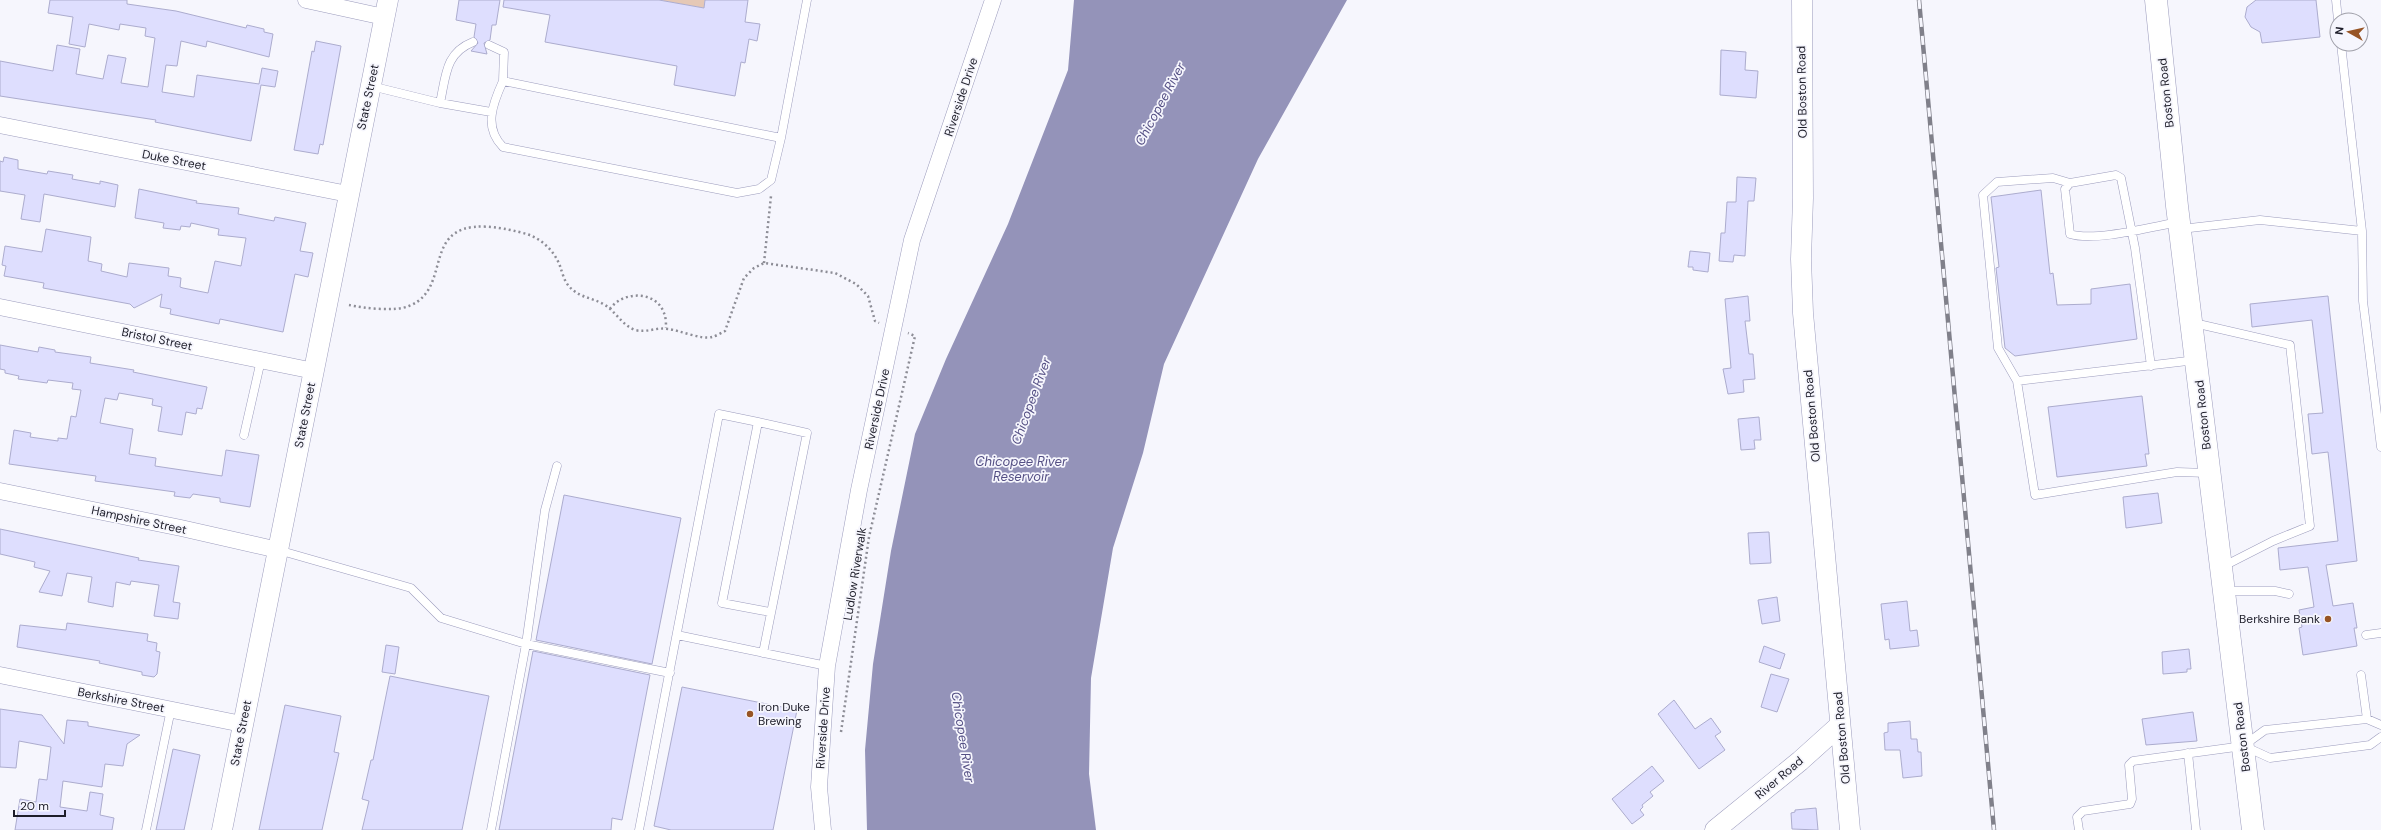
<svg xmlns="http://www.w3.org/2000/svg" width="2381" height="830" viewBox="0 0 2381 830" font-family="'DM Sans',sans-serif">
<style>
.green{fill:#e5c8b6}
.water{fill:#9493b9}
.building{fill:#dedefe;stroke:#acacce}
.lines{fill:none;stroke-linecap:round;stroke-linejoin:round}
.service-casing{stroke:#9c9cbd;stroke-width:9}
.minor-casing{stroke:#9c9cbd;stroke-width:17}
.tertiary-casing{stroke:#9c9cbd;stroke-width:21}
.primary-casing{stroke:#9c9cbd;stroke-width:23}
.path{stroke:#8d8d96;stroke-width:2.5;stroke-dasharray:2 3;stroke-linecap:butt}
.service{stroke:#fff;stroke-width:8}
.minor{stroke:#fff;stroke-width:16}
.tertiary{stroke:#fff;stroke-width:20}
.primary{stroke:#fff;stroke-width:22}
.rail-casing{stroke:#80808a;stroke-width:4.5}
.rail{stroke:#f6f6fd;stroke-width:3;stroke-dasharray:9;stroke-linecap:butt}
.poi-dot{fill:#975424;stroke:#f6f6fd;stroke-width:1.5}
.labels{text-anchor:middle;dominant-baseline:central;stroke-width:3.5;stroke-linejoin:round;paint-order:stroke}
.street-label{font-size:12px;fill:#1d1d29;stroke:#f6f6fd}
.poi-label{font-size:12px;fill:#1d1d29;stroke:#f6f6fd;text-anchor:end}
.water-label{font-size:13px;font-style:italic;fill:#544f84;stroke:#f6f6fd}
</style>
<rect width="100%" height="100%" fill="#f6f6fd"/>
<path class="green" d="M659 0H705L704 8Z"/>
<path class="water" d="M1074 0H1347L1258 159 1164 364 1143 453 1113 548 1091 678 1089 774 1096 830H867L865 750 873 664 891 551 915 434 946 359 1008 224 1068 70Z"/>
<path class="building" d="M50 0H127V4L176 11 246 28 247 25 264 29V32L273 34 269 57 207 41 206 47 181 41 177 66 166 65 162 92 194 97 197 75 259 84 262 68 278 71 275 87 261 85 251 141 155 122 156 120 0 96V61L53 71 57 45 80 49 76 74 103 79 108 55 126 58 121 83 148 87 155 38 145 36 146 28 120 24 119 30 89 24 85 47 69 44 73 17 48 13Z
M459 0H500L496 25H492L490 40 484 43 487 54 471 51 478 43 474 37 476 24 456 20Z
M504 0H659L704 8 705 0H748L745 22 760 24 757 41 749 39 745 63 741 62 735 96 674 85 677 66 545 42 550 15 503 7Z
M2256 0H2316L2320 37 2262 43 2260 32 2251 27 2245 17 2247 7Z
M316 41 341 46 323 145 320 144 318 154 294 150 312 51 314 52Z
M1721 50 1746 52 1745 70 1758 71 1756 98 1720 95Z
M4 157 18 160V169L47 174 48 171 73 175 72 179 100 184V181L118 185 115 207 44 194 40 222 21 219 25 195 0 191V161L3 162Z
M1737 177 1756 178 1754 201H1748L1745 256 1734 255 1733 262 1719 261 1721 233H1725L1727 202H1736Z
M139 189 197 201 196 203 239 208 238 214 274 221 275 217 306 223 300 251 313 253 308 277 295 274 283 332 220 319 219 324 170 314 171 309 160 307 162 294 134 308 130 304 43 288 44 283 4 276 6 266 2 265 5 246 42 252 46 229 91 237 88 261 102 264 101 271 127 277 129 263 169 268 168 276 181 278 180 287 183 288 208 293 215 261 241 266 246 238 218 235 219 229 191 223 190 227 181 226 180 230 163 228 164 223 135 218Z
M2041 190 2050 274 2053 273 2057 305 2091 304V289L2130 284 2137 339 2015 356 2005 348 1996 268 1999 267 1991 197Z
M1690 251 1710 253 1708 272 1693 270V267H1688Z
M1748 296 1750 321H1745L1749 354H1753L1755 379 1743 380 1744 392 1728 394 1723 369 1731 368 1725 299Z
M2328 296 2357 561 2326 565 2333 606 2353 603 2357 628H2354L2357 646 2303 655 2299 628 2302 627 2299 610 2314 607 2308 567 2280 570 2278 548 2338 541 2328 452 2312 454 2308 414 2323 413 2312 320 2252 327 2250 304Z
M0 345 38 352 39 347 55 350V352L91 357 90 363 134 370 133 372 207 387 202 409 197 408 196 414 186 412 182 435 158 431 162 407 152 405 153 399 119 393 117 400 105 398 100 423 133 429 129 454 156 458 155 466 222 476 226 450 259 455 250 507 220 502V498L193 494 190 498 174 496 175 492 95 481 96 476 9 464 14 430 31 433 30 437 58 441V438L67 439 71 416 76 417 81 390 72 389 73 383 48 380 47 383 18 379 19 376 5 373V370L0 369Z
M2142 396 2149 454H2145L2147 466 2057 477 2048 407Z
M1759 417 1761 440H1754L1755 449 1741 450 1738 419Z
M2158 493 2162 523 2126 528 2123 497Z
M564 495 681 518 652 664 536 640Z
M0 529 139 558 138 560 179 566 173 602 180 603 178 619 154 616 159 585 131 581 130 585 116 582 113 607 88 602 92 577 67 573 62 596 39 592 50 571 34 567 35 562 0 554Z
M1769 532 1771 563 1750 564 1748 533Z
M1777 597 1780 621 1762 624 1758 600Z
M1907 601 1910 631 1917 630 1919 646 1890 649 1889 639 1885 640 1881 604Z
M67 623 148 634 147 641 157 643 156 651 160 652 157 674 154 677 142 675V672L99 663 100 661 17 647 20 625 66 630Z
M386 645 399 647 395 674 382 672Z
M1764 646 1785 654 1780 669 1759 662Z
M2189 649 2191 669H2187V672L2163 674 2162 652Z
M533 651 650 675 622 820 612 818 611 830H499Z
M1771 674 1789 679 1777 712 1761 707Z
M390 676 489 696 462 830H362L369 801 362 799 371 760H373Z
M682 687 797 710 773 830H671L654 826Z
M1674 700 1695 729 1711 718 1721 732 1715 736 1725 750 1699 769 1658 714Z
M285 705 341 716 334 752 339 753 322 830H259Z
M0 709 42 715 64 744 67 720 88 722V726L140 735 127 744 123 766 105 764 102 787 63 781 60 807 87 811 90 792 103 794 100 815 114 818 112 830H15L20 799 36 802 39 779 47 780 51 747 19 741 16 768 0 767Z
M2193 712 2197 741 2146 745 2142 719Z
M1910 721 1911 739H1917L1918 752H1921L1922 776 1903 778 1900 750H1885L1884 733 1888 732V723Z
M173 749 200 755 184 830H156Z
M1652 766 1664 781 1650 792 1653 796 1642 805 1643 807 1640 810 1644 815 1632 824 1612 799Z
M1816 808 1818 830 1792 829 1791 813 1795 812V810Z"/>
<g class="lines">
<defs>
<path id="service" d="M2336 0 2338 20
M2341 44 2362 231 2363 301 2381 447
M489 45 504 52 503 81
M371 86 440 103 491 112
M440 103C446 76 445 53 473 42
M781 138 503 81C493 103 483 127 503 147L737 193 759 189 771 180 781 138 807 0
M2181 229 2260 220 2362 231
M2194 323 2290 345 2310 526 2273 541 2222 567
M2196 360 2017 381 2035 495 2177 472 2208 473
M2151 366 2135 248 2121 178 2116 175 2070 183 2065 189 2070 234C2094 242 2151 227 2179 222
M2017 381 1998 348 1983 195 1997 182 2053 178 2070 183
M244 435 261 360
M278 550 411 588 441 618 526 644 670 673
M2225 591H2275L2289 594
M677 635 827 666
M2366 635 2381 633
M763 653 807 433 758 422 722 603 770 612
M2361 675 2367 719
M2246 747 2270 758 2370 745 2381 737
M2188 753 2196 830
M146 830 171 709
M491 830 526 644 545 510 557 466
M639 830 719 414 758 422
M2079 830 2077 817 2083 811 2130 804 2132 799 2129 765 2133 761 2243 746 2265 730 2367 719 2381 725"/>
<path id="minor" d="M306 0 384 17
M0 125 348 194
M0 307 314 371
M0 491 181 528 278 550
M0 675 242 724
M823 830 819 787 827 666 859 490 912 240 993 0"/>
<path id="tertiary" d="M1802 0 1803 198 1801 259 1803 313 1850 830
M222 830 388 0
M1715 830 1800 761 1840 725"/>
<path id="primary" d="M2156 0 2177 206 2253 830"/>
</defs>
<use href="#service" class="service-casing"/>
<use href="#minor" class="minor-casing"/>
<use href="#tertiary" class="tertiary-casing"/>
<use href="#primary" class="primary-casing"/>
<path class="path" d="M764 263 771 196
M349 305C364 308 394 312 409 306 460 286 408 203 523 233 540 237 554 250 560 266 562 272 564 280 568 285 578 298 592 297 605 305 616 312 622 325 635 330 647 333 656 327 668 329 679 330 701 340 712 337 716 336 721 333 725 331L744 278 754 268 764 263 835 273 856 284 868 296 875 321 879 323
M610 309C622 291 656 290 664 313 666 317 666 324 666 328
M841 732 869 537 915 336 908 333"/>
<use href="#service" class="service"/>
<use href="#minor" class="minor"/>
<use href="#tertiary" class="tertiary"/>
<use href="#primary" class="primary"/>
<defs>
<path id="rail" d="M1919 0 1994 830"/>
</defs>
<use href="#rail" class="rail-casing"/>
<use href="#rail" class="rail"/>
</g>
<g class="poi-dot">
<circle cx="2328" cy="619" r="4"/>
<circle cx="750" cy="714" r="4"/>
</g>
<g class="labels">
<g class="street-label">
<text transform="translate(1802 92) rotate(-91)">Old Boston Road</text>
<text transform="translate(2166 93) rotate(-96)">Boston Road</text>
<text transform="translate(368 97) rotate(-78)">State Street</text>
<text transform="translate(961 97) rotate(-72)">Riverside Drive</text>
<text transform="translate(174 160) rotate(11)">Duke Street</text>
<text transform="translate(157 339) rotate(12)">Bristol Street</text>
<text transform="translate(877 409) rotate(-78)">Riverside Drive</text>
<text transform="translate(305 415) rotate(-79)">State Street</text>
<text transform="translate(2203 415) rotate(-96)">Boston Road</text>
<text transform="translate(1812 416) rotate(-95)">Old Boston Road</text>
<text transform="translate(139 520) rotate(12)">Hampshire Street</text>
<text transform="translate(855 574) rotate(-81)">Ludlow Riverwalk</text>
<text transform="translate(121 700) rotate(11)">Berkshire Street</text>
<text transform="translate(823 728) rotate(-86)">Riverside Drive</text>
<text transform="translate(241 733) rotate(-79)">State Street</text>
<text transform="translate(2242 737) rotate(-97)">Boston Road</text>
<text transform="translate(1842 738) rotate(-95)">Old Boston Road</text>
<text transform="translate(1779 778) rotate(-40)">River Road</text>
</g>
<g class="poi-label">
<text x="2320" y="619">Berkshire Bank</text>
<text x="758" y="707" text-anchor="start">Iron Duke<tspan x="758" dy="14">Brewing</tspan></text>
</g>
<g class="water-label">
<text transform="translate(1160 104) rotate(-62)">Chicopee River</text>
<text transform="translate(1031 401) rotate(-70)">Chicopee River</text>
<text x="1021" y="461">Chicopee River<tspan x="1021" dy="15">Reservoir</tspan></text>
<text transform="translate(963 737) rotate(81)">Chicopee River</text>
</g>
</g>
<g transform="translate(2349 32) rotate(278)"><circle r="19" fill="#f6f6fd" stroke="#9f9fa8"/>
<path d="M0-3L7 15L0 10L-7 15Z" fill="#975424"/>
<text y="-6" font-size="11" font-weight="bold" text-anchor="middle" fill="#1d1d29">N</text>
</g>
<path d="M14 810v6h51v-6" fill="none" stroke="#1d1d29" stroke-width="2"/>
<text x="20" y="810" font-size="12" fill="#1d1d29" stroke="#f6f6fd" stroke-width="3" paint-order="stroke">20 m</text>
</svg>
